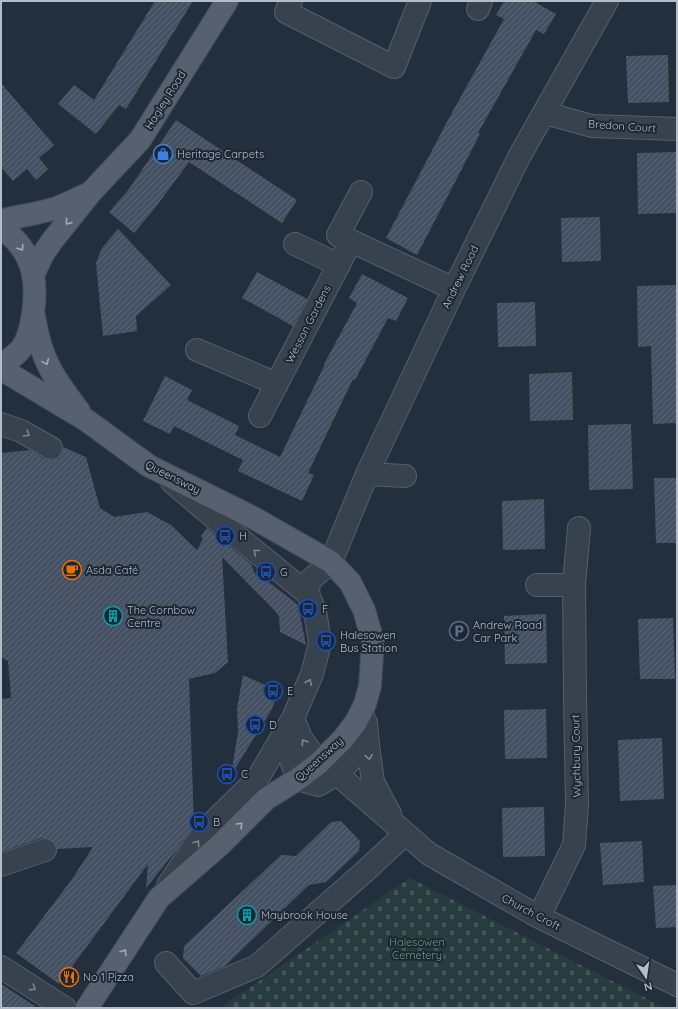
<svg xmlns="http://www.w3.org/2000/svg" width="678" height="1009" viewBox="0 0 678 1009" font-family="Quicksand,sans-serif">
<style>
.cemetery{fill:url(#cemetery-stones)}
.building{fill:url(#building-hatch)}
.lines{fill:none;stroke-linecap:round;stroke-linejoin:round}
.minor-casing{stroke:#565f6c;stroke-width:24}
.major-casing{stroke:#414a57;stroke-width:24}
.minor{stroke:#38414e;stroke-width:22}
.major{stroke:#56606e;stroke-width:22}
.oneway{stroke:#a1aab7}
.oneway2{stroke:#7c8592}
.labels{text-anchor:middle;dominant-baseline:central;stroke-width:4;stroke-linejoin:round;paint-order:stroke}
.street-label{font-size:11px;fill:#b4bcc9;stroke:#1d2633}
.poi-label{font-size:11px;fill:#b4bcc9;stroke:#1d2633;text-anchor:start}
.park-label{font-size:11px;fill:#6b9a76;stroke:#1d2633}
</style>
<defs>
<pattern id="cemetery-stones" width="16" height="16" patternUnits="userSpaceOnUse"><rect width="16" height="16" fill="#263c3f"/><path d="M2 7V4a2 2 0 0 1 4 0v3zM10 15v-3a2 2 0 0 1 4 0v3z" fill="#435659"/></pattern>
<pattern id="building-hatch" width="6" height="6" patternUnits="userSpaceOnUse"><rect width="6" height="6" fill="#455162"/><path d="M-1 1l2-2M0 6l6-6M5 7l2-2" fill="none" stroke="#5d6877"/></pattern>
</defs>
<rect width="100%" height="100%" fill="#242f3e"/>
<path class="cemetery" d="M410 878 665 1008H220Z"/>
<path class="building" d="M155 1H193L126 109 119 105 96 134 58 104 74 85 94 100Z
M504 1H533L556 14 544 34 536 30 478 133 480 134 417 255 386 238 449 118 504 19 496 15Z
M668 55 669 102 628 103 626 56Z
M1 83 54 145 39 158 48 169 36 180 27 169 13 181 1 167Z
M176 120 297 200 282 223 189 162 155 208 134 233 109 212 129 189Z
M677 152V213L638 214 637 153Z
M600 217 601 261 562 262 561 218Z
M118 229 171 285 136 316 137 331 103 336 96 263 102 248Z
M257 272 307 299 293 326 242 298Z
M362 274 408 298 396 321 388 318 355 380 353 379 308 473 314 475 302 501 238 471 243 460 174 426 170 434 143 421 165 376 192 390 187 400 239 426 235 435 280 457 325 364H324L357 303 349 298Z
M676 285 677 423 653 424 651 346 638 347 637 286Z
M535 302 536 346 498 347 497 303Z
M572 372 573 420 530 421 529 374Z
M631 424 633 489 589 490 588 425Z
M63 447 86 457 100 508 114 517 147 512 171 525 197 550 203 539 201 536 207 528 251 564 255 574 274 586 298 605 306 645 280 632 279 616 275 611 222 557 228 662 215 673 189 679 194 825 179 847 146 888 148 864 59 984 16 953 70 882 93 847 57 849 53 841 47 838H41L1 852V699L11 698 8 661 1 657V453L30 450 45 459 51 460 57 459 62 454Z
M654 478H677V543H656Z
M544 499 545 549 503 550 502 501Z
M546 614 547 663 505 664 504 616Z
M673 618 675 679H640L638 619Z
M243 675 278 691 272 709 231 775 238 732 237 708Z
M546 709 547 758 505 759 504 710Z
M662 738 664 799 620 801 618 740Z
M544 807 545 856 503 857 502 808Z
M341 821 360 841 359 851 326 882 309 885 225 966 201 976 183 958 184 946 281 855 296 856 331 822Z
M642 841 644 882 603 885 600 843Z
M677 885V927L656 928 653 886Z
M1 984 38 1008H1Z"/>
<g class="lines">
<defs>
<path id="minor" d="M291 1 286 12 394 67 420 1
M478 9 481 1
M545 113 592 126 677 129
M351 241 338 235 361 192
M295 244 339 265
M197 350 277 384
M260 416 351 241 454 289
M1 424 21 431 51 448
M367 474 405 476
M537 585H574
M308 594 309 581 331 562 367 474 454 289 519 157 607 1
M293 718 301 738 319 763 337 774 429 854 539 917 677 985
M366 723 368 745 373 782 390 814
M282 736 298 779 318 785 337 774 351 760 363 711
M1 865 45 850
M168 885 206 829 258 778 293 718 312 674 320 643 315 611 308 594 212 516 172 482
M539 917 574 845 577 804 575 696 574 585 579 528
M166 963 193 993 257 966 362 874 405 834
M1 967 65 1008"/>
<path id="major" d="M1 221C20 215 40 214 59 207 69 203 78 198 88 194
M1 228C17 238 30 256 33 275 37 294 33 334 21 349 15 356 9 360 1 364
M33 275 43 254 52 241 92 191 140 140 227 1
M34 316C41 360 53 377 79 411
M1 369 86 420 149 466 252 517 331 562 350 582 364 610 373 641 370 686 365 704 356 722 343 739 319 763 298 779 266 799 220 845 159 898 87 1008"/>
</defs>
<use href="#minor" class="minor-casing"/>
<use href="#major" class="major-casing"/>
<use href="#minor" class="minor"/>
<use href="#major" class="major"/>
</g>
<defs><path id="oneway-chevron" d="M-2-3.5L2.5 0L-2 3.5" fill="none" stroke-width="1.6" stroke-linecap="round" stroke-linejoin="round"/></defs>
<g class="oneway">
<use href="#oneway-chevron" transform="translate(68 222) rotate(129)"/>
<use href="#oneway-chevron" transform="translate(21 248) rotate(58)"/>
<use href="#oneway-chevron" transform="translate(46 362) rotate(66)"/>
<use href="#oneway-chevron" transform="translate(240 825) rotate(-45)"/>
<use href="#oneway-chevron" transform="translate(124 952) rotate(-57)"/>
</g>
<g class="oneway2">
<use href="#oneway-chevron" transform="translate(27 434) rotate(30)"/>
<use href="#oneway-chevron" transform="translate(256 552) rotate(-141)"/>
<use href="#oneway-chevron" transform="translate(309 682) rotate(-67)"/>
<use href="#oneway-chevron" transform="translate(304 742) rotate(-124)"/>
<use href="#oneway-chevron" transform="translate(369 757) rotate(81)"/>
<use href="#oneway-chevron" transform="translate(197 843) rotate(-56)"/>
<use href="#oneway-chevron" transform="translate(33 988) rotate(32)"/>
</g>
<defs>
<symbol id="shop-ring" viewBox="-11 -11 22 22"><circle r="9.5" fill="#1d2633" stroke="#3f7fe0" stroke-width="1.5"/><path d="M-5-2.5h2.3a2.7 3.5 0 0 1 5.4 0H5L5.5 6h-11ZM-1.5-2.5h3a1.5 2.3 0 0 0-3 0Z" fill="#3f7fe0"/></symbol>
<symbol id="bus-ring" viewBox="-11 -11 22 22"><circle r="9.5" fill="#1d2633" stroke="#1a4fb4" stroke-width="1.5"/><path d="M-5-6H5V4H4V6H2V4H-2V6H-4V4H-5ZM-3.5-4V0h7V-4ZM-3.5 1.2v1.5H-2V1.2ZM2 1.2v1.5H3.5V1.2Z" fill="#1a4fb4"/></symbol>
<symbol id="cafe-ring" viewBox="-11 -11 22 22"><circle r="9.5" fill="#1d2633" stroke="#e8710a" stroke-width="1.5"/><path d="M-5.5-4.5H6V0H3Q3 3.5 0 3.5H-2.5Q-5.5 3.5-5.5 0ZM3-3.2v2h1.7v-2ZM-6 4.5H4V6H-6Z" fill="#e8710a"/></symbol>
<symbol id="building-ring" viewBox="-11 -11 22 22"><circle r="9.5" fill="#1d2633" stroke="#0f9aa8" stroke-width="1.5"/><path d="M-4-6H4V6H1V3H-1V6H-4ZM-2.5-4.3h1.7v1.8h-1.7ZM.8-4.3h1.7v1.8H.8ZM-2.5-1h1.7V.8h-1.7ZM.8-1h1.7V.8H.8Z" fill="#0f9aa8"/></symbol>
<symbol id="parking-ring" viewBox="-11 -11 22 22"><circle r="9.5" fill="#1d2633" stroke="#5c6f8a" stroke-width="1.5"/><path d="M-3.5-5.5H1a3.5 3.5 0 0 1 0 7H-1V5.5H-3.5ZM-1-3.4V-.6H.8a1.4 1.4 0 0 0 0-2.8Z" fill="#5c6f8a"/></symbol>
<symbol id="restaurant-ring" viewBox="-11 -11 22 22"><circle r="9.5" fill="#1d2633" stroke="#e8710a" stroke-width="1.5"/><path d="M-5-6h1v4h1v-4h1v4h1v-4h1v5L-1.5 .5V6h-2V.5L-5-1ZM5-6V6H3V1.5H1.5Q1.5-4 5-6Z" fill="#e8710a"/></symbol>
</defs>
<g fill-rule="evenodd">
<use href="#shop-ring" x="152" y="143" width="22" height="22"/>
<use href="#bus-ring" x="214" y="525" width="22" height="22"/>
<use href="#cafe-ring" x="61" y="559" width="22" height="22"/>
<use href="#bus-ring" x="255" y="561" width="22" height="22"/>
<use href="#bus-ring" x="297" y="598" width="22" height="22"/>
<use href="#building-ring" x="102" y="605" width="22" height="22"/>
<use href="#parking-ring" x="448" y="620" width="22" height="22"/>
<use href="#bus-ring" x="315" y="630" width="22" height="22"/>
<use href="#bus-ring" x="262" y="680" width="22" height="22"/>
<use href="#bus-ring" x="244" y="714" width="22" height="22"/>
<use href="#bus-ring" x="216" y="763" width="22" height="22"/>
<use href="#bus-ring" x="188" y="811" width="22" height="22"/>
<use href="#building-ring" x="236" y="904" width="22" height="22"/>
<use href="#restaurant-ring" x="58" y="966" width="22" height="22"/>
</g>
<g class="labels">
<g class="street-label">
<text transform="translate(165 100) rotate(-58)">Hagley Road</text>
<text transform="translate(622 126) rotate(4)">Bredon Court</text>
<text transform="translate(460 277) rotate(-64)">Andrew Road</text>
<text transform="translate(308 324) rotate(-63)">Wesson Gardens</text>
<text transform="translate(173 477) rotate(27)">Queensway</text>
<text transform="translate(576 756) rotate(-91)">Wychbury Court</text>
<text transform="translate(319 759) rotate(-42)">Queensway</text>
<text transform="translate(531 912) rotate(28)">Church Croft</text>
</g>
<g class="poi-label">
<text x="177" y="154">Heritage Carpets</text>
<text x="239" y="536">H</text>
<text x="86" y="570">Asda Café</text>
<text x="280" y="572">G</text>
<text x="322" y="609">F</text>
<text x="127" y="610">The Cornbow<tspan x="127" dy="13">Centre</tspan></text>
<text x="473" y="625">Andrew Road<tspan x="473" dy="13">Car Park</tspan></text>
<text x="340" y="635">Halesowen<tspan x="340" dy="13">Bus Station</tspan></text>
<text x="287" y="691">E</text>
<text x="269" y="725">D</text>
<text x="241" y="774">C</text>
<text x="213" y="822">B</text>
<text x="261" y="915">Maybrook House</text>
<text x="83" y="977">No 1 Pizza</text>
</g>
<g class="park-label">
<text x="417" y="942">Halesowen<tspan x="417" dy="13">Cemetery</tspan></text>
</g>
</g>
<rect width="678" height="1009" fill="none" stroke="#b4bcc9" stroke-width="4"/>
<g transform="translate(646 977) rotate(167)" stroke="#1d2633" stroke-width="3" paint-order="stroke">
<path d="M0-3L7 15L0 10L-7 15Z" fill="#b4bcc9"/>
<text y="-6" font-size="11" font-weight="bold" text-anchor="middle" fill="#b4bcc9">N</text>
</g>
</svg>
